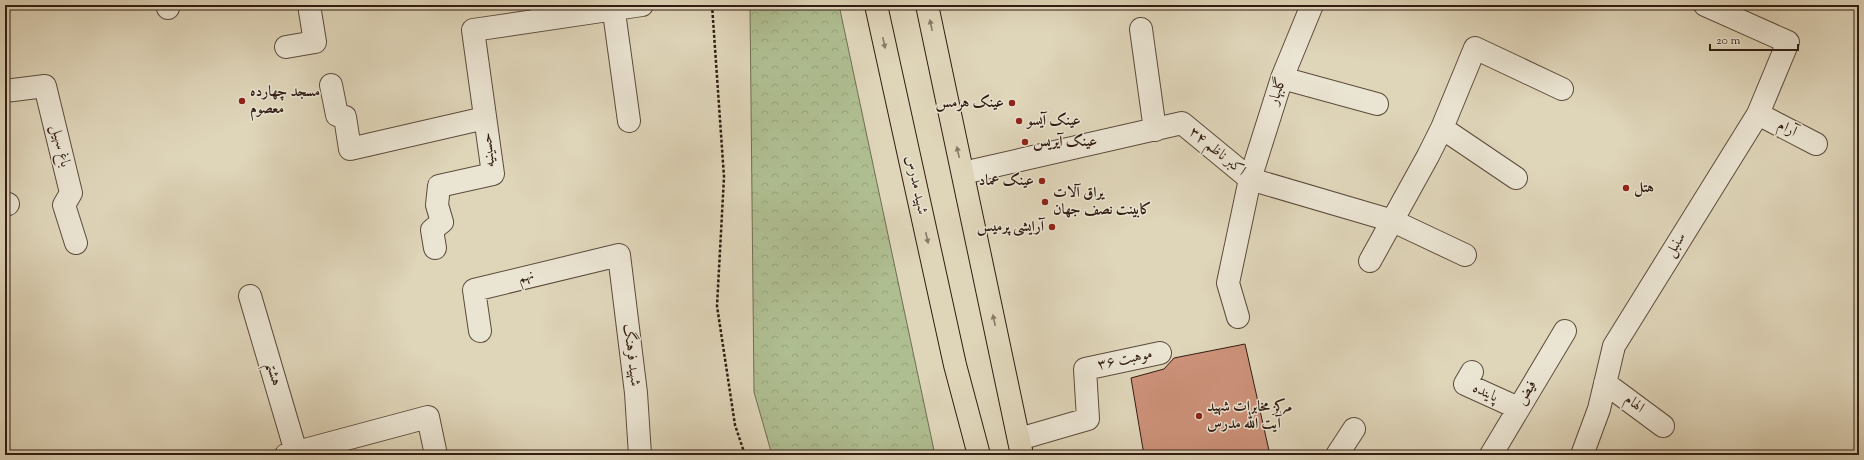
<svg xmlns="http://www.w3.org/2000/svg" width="1864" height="460" viewBox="0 0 1864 460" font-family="'Sorts Mill Goudy',Amiri,serif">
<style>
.park{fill:url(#park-crowns);stroke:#706e52}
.building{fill:#cd927a;stroke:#321d13}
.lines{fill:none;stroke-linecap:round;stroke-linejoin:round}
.street-casing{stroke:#5d4b3c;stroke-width:24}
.primary-casing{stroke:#321d13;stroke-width:24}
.path{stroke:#321d13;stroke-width:2.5;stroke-dasharray:3 2;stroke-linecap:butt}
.street{stroke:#eae4d2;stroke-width:22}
.primary{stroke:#dfd5b9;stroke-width:22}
.oneway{fill:#887966}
.poi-dot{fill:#8f2418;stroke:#eae4d2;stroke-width:1.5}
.labels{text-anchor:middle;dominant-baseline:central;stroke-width:3;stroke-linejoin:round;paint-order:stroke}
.street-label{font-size:15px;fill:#321d13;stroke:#eae4d2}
.poi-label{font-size:15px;font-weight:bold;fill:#321d13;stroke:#eae4d2;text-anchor:start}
</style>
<defs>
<pattern id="park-crowns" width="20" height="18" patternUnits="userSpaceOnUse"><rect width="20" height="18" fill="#afbe91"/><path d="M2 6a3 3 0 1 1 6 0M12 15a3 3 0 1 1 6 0" fill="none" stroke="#97a37c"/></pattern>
</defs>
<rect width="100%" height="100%" fill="#dfd5b9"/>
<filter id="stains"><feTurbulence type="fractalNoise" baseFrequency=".005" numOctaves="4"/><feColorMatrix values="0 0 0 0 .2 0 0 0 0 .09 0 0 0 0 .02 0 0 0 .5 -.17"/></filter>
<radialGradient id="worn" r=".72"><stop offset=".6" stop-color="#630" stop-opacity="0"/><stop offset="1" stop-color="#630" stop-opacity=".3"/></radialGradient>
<path class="park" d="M750 5H839L935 455H772L754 392Z"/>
<path class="building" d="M1245 344 1270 455H1144L1131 378 1164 369 1174 358Z"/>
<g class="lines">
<defs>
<path id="street" d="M168 5V8
M613 5 629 121
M1141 29 1155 130
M286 47 315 42 309 5
M1282 78 1377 104
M331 85 337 115 345 117 350 149 485 118
M5 91 45 86 71 193 64 205 76 243
M1758 114 1816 144
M1442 128 1516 178
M963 173 1182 123 1250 179 1393 221 1465 255
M5 205 8 204
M435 248 432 230 442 222 437 205 439 186 493 174 473 30 642 5
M1370 261 1428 156 1442 128 1475 48 1562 89
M250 296 296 452
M1238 317 1228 283 1250 179 1282 78 1312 5
M480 331 474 290 619 255 636 393 640 455
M1472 372 1465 384 1518 408
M1605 383 1663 426
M1026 437 1088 419 1085 369 1160 353
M286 455 428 417 436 455
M1337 455 1354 429
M1491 455 1565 331
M1582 455 1599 409 1614 346 1758 114 1788 42 1705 5"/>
<path id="primary" d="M876 5 955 365 979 455
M927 5 1022 455"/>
</defs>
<use href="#street" class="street-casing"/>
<use href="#primary" class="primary-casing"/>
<path class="path" d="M712 5 724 177 717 306 735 425 745 455"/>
<use href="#street" class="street"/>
<use href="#primary" class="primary"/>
</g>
<defs><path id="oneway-solid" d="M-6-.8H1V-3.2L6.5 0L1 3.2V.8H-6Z"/></defs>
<g class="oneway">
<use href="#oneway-solid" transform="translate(931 25) rotate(-102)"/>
<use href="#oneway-solid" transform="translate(884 43) rotate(78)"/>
<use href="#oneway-solid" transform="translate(958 152) rotate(-102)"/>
<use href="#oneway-solid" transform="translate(927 238) rotate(78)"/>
<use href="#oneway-solid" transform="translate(994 320) rotate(-102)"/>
</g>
<g class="poi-dot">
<circle cx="242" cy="101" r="4"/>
<circle cx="1012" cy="103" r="4"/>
<circle cx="1019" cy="121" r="4"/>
<circle cx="1025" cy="142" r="4"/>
<circle cx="1042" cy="181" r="4"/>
<circle cx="1626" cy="188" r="4"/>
<circle cx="1045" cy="202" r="4"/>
<circle cx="1052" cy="227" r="4"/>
<circle cx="1199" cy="416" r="4"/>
</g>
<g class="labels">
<g class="street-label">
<text transform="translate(1278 91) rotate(-72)">گلبهار</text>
<text transform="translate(1787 129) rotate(28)">آرام</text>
<text transform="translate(60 146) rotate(76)">باغ سهیل</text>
<text transform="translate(489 150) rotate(-96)">حسینیه</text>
<text transform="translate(1217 152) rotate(39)">۳۴ اکبر ناظم</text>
<text transform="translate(916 185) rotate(78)">شهید مدرس</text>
<text transform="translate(1676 245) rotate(-58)">سنبل</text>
<text transform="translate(526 277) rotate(-14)">نهم</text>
<text transform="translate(631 355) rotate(83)">شهید فرهنگ</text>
<text transform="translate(1125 360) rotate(-12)">۳۶ موهبت</text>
<text transform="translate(273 374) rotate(73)">هشتم</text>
<text transform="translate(1485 393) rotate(25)">پاینده</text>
<text transform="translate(1527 393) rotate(-60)">فیض</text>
<text transform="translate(1634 404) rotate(36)">الهام</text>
</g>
<g class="poi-label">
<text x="250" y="92">مسجد چهارده<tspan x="250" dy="17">معصوم</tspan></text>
<text x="1004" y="103" text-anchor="end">عینک هرمس</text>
<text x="1027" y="121">عینک آیسو</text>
<text x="1033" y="142">عینک آیریس</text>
<text x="1034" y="181" text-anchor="end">عینک عماد</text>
<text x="1634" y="188">هتل</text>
<text x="1053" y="193">یراق آلات<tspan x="1053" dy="17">کابینت نصف جهان</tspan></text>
<text x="1044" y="227" text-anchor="end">آرایشی پرمیس</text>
<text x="1207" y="407">مرکز مخابرات شهید<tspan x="1207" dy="17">آیت الله مدرس</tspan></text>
</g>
</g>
<rect width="1864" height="460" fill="none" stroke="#dfd5b9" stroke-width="20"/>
<rect x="6" y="6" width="1852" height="448" fill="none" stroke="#321d13" stroke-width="2"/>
<rect x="10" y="10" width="1844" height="440" fill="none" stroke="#321d13"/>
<path d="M1710 44v6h88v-6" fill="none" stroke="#321d13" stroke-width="2"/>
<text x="1716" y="44" font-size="12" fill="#321d13" stroke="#eae4d2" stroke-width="3" paint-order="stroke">20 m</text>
<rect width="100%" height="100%" filter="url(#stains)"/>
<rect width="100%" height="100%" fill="url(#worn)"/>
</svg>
